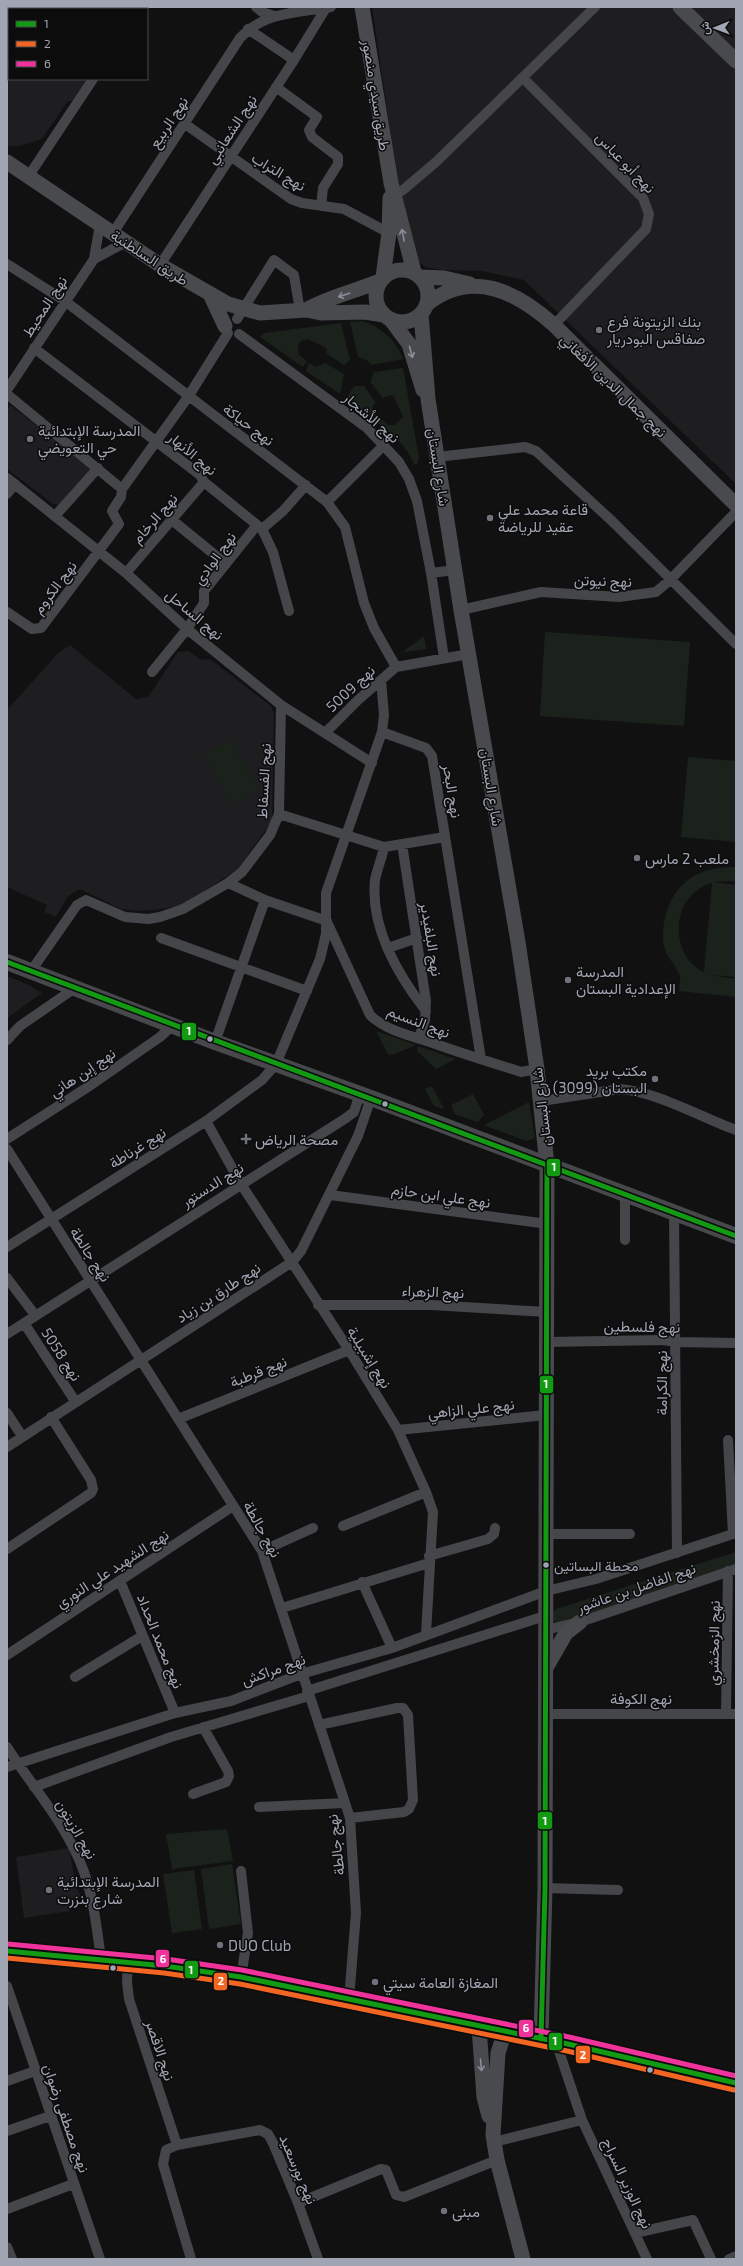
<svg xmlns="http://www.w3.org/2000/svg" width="743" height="2266" viewBox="0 0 743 2266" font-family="'Exo 2',Vazirmatn,sans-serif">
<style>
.built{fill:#1e1e20}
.green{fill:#1b221c;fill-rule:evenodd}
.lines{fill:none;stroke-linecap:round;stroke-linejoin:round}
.minor{stroke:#45464a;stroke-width:10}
.secondary{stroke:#494a4e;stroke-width:15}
.primary{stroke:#47484c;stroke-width:16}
.bus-1-casing{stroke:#0c0c0d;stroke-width:8}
.bus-2-casing{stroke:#0c0c0d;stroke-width:8}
.bus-3-casing{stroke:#0c0c0d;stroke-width:8}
.bus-1{stroke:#139a13;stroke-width:5}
.bus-2{stroke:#f26522;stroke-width:5}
.bus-3{stroke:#ef339a;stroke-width:5}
.oneway{stroke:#8b8e9a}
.poi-dot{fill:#6f717b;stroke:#0c0c0d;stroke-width:1.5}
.bus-dot{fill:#a1a5b3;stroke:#0c0c0d;stroke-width:1.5}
.labels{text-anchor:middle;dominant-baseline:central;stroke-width:3;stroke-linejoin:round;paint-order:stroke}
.bus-label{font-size:14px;fill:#a1a5b3;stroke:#0c0c0d;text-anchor:start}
.street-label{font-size:15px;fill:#a1a5b3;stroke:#0c0c0d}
.poi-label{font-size:15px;fill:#a1a5b3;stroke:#0c0c0d;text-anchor:start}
.line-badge{stroke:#0c0c0d;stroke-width:1.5}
.badge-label{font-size:11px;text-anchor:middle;font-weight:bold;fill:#fff}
</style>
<rect width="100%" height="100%" fill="#111112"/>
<path class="built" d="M7 7H120L119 9H9V79H87L72 101 67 102 42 139 20 146H7Z
M372 7H736V484L524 280 482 271 441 270 425 267 416 259 411 249 397 177Z
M10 405 92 468 61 505 53 504 7 469V410Z
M70 645 136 699 148 697 178 652 189 651 201 660 210 659 271 706 274 714 272 821 238 869 183 905 155 910 137 911 121 909 80 889 68 896 56 917 44 912 47 905 7 887V710L57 654Z
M7 976 29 985 42 993 7 1018Z
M69 1848 75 1882 81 1898 75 1900 76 1906 71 1907 70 1911 24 1918 16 1857Z"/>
<path class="green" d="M362 321C380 326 397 341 403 359L371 365 368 361 358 357 350 322Z
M341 323 350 360 344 365 327 354 326 348 308 339 301 341 298 345 299 355 307 361 303 367 260 337 265 333Z
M309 363 316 367 325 363 344 374 340 394 306 371Z
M403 368 419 458 417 464H414C405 438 367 416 346 399L354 386H364L376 403 373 405V412L388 425H394L403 417 394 397 391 395 383 398 370 382 374 372Z
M545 632 690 642 684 726 540 716Z
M424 636 426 649 403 652 404 651Z
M232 739 259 790 232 805 204 753Z
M688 757 736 761V842L681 837Z
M728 867H736V881L713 882 736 885V977L710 975 736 979V997L679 991C679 987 681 980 680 976 676 965 667 958 664 946 660 924 669 894 688 880 699 871 715 868 728 867ZM712 883 704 972H703C667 952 672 894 712 883Z
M376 1031 416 1045 392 1055 388 1054Z
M418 1046 455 1059 436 1069 417 1051Z
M432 1086 444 1109 434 1106 425 1089Z
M473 1094 484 1115 478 1122 455 1114 451 1105Z
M529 1102 535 1138 526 1141 484 1125Z
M736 1552V1564L559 1624 553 1620 552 1613 556 1609Z
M227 1829 233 1861 172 1869 166 1834Z
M232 1864 241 1924 209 1929 201 1869Z
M194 1870 202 1929 172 1933 163 1874Z"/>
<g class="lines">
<path class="minor" d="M256 7 262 12 274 16
M139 9 140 7
M248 29 294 60
M523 78 643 198 649 214 646 229 554 325
M276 87 317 117 309 130 312 137 338 157V164L323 188 321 206
M185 124 291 199 302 203 344 209 389 233
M28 177 93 79
M390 197 403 190 436 162 595 7
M113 233 240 38C265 11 298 13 331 7
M94 259 126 242
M7 264 65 301 327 502 345 527 364 603 374 628 396 667
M160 265 294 60 326 8
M237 319 274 260 294 275 300 311
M239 334 367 428 399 462 409 479 417 501 431 573 444 658
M34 348 200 475 204 482 262 529 273 552 289 611
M7 390 94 259 100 224
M7 394 122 489
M437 457 525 447 536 451 612 521 736 644
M7 478 126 573 187 629 281 705 372 763
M7 494 15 484
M327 502 384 445
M56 515 98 468
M172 520 226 564
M262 529 283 511 306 485
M126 573 204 482
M431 573 455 570
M461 610 541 592 619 597 656 592 670 580 736 512
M7 612 32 629 41 628 119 524 112 511 121 497 122 489 188 397 228 333
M152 672 187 629 204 603V591L257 525
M381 680 384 715 382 732
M326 732 358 700 396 667 469 654
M279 814 384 847 445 837
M402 844 426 1001 425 1020 419 1038
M384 847C382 858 377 869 375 880 370 928 398 975 426 1011
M228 883 265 900 327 921
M328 924 370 1015C385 1030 410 1036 430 1042 460 1053 490 1062 521 1072L537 1069
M161 938 307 991
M388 948 417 938
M31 971 77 905 86 900 125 917 148 919 160 917 183 909 228 883 242 872 270 835 279 814 281 705
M7 1040 20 1026 75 988
M215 1042 265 900
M541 1101 620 1089C658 1092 700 1117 736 1130
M206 1121 241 1184 349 1350 398 1430 426 1492 433 1512 426 1634
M7 1139 91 1085 160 1037 172 1026
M7 1149 262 1551 350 1818 356 1913 349 1999
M330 1195 548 1224
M625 1195V1240
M674 1213 677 1553
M7 1247 206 1121 262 1080 276 1064 320 959 326 934V893L382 732 426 748 432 756 481 1059
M7 1278 35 1315
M318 1305H431L547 1312
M24 1323 75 1401
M7 1334 346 1118 354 1112 360 1093
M547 1342 663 1340 676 1342 736 1343
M7 1413 22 1436
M178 1419 349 1350
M398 1430 546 1415
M728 1440 733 1534
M7 1447 292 1262 301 1251 358 1136 371 1098
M343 1526 426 1492
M545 1534H630
M7 1549 91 1493 93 1489 91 1480 51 1417
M262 1551 313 1528
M429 1556 488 1539 494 1534 495 1528
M120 1581 175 1713
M362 1582 392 1648
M282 1608 429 1563
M545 1630 580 1622 736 1569
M7 1655 233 1506
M75 1677 142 1636
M307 1691 545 1616
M546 1714H736
M726 1714 728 1571
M319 1725 397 1708H403L408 1715 413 1800 409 1809 404 1812 350 1818
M7 1747C33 1788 68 1826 84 1872 94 1900 97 1930 101 1959
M7 1767 175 1713 231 1701 301 1674 392 1648 546 1591 596 1579 736 1533
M34 1787 171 1737 309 1696
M193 1794 226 1782 229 1776 228 1771 203 1727
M259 1807 345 1803
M241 1871 248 1933 241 1977
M545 1888 618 1890
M128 1962 127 1982 129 1999 177 2145
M7 1986 100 2259
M556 2042 582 2120 647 2259
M7 2081 35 2071
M7 2131 50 2116
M494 2142 582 2120
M298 2203 381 2169 386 2170 396 2195 404 2197 497 2160
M7 2209 73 2184
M635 2233 693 2220 711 2259
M7 2247 12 2259
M191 2259 163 2164 166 2150 177 2145 260 2130 268 2134 273 2143 298 2203 318 2259
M729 2259 736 2256"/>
<path class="secondary" d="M362 7 391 183 414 272
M680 7 736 61
M7 162 160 265 228 304 260 313 306 310 321 313 365 312 384 315
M376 296a26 26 0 1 1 52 0a26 26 0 1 1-52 0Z
M383 277 389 233 390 198
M421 277 444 278 470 284
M211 296 225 326
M427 304C472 269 516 291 554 325L736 505
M306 310C328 297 356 291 380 281
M421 314 428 399 461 610 518 942 537 1069 547 1166 545 1888 541 2039
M391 320 409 344 423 390
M547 1666 566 1633 580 1622
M479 2027 484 2097 489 2116
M505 2031 498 2053 493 2135 497 2160 523 2259"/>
<path class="primary" d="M7 962 215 1042 371 1098 736 1236
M7 1951 165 1966 241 1977 568 2044 736 2083"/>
<defs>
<path id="bus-1" d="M7 962C249 1055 493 1144 736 1236
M7 1951 165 1966 241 1977 568 2044 736 2083
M541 2039 545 1888 547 1166"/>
<path id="bus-2" d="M7 1958 164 1973 240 1984 567 2051 734 2090"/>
<path id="bus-3" d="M8 1944 166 1959 242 1970 569 2037 736 2076"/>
</defs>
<use href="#bus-1" class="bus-1-casing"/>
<use href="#bus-2" class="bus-2-casing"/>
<use href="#bus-3" class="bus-3-casing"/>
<use href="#bus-1" class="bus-1"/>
<use href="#bus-2" class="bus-2"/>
<use href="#bus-3" class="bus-3"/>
</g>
<defs><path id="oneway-shaft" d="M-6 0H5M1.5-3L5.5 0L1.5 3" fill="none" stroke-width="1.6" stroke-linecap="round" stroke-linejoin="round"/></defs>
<g class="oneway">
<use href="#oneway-shaft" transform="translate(403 235) rotate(-102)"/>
<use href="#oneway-shaft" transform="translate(344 295) rotate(162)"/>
<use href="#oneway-shaft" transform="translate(411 352) rotate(75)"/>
<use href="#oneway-shaft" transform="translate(481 2065) rotate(85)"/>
</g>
<g class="poi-dot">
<circle cx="599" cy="330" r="4"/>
<circle cx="30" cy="439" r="4"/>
<circle cx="490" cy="518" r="4"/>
<circle cx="637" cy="858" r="4"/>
<circle cx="568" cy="980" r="4"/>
<circle cx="655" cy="1079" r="4"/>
<path d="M244 1133h4v4h4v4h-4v4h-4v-4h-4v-4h4z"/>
<circle cx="49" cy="1890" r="4"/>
<circle cx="220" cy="1945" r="4"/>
<circle cx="375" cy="1982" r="4"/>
<circle cx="444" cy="2211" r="4"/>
</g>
<g class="bus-dot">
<circle cx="210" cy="1039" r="3.5"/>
<circle cx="385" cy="1104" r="3.5"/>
<circle cx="546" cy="1565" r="3.5"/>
<circle cx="113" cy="1968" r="3.5"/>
<circle cx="650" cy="2070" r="3.5"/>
</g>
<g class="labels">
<g class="bus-label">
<text x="554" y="1565">محطة البساتين</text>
</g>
<g class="street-label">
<text transform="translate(377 95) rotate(81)">طريق سيدي منصور</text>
<text transform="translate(168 122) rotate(-57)">نهج الربيع</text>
<text transform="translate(231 129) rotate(-57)">نهج الشعانبي</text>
<text transform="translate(626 162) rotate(46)">نهج أبو عباس</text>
<text transform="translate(279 171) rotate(31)">نهج التراب</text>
<text transform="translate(150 257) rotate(33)">طريق السلطنية</text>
<text transform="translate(44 306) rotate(-57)">نهج المحيط</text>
<text transform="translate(614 385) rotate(44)">نهج جمال الدين الأفغاني</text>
<text transform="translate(372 417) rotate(41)">نهج الأشجار</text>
<text transform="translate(249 424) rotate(37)">نهج حياكة</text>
<text transform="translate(193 453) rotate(40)">نهج الأنهار</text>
<text transform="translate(439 467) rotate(81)">شارع البستان</text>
<text transform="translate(154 518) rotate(-49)">نهج الرخام</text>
<text transform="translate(214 558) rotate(-54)">نهج الوادي</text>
<text transform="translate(603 580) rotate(2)">نهج نيوتن</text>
<text transform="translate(54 587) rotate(-53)">نهج الكروم</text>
<text transform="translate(195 614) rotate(40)">نهج الساحل</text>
<text transform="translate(350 688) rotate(-43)">نهج 5009</text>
<text transform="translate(263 781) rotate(-87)">نهج الفسفاط</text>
<text transform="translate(492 787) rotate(81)">شارع البستان</text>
<text transform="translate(453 791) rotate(81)">نهج البحر</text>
<text transform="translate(432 939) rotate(81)">نهج البلفيدير</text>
<text transform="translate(419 1021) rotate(21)">نهج النسيم</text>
<text transform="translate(82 1072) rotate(-34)">نهج إبن هاني</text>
<text transform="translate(541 1107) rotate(-97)">شارع البستان</text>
<text transform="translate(137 1147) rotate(-32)">نهج غرناطة</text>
<text transform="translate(212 1184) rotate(-32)">نهج الدستور</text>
<text transform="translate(441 1195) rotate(8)">نهج علي ابن حازم</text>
<text transform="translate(91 1254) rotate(57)">نهج جالطة</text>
<text transform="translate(433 1291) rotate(2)">نهج الزهراء</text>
<text transform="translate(218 1292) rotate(-33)">نهج طارق بن زياد</text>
<text transform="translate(642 1326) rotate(1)">نهج فلسطين</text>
<text transform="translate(62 1354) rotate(57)">نهج 5058</text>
<text transform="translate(370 1357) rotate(58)">نهج إشبيلية</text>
<text transform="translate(258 1371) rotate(-22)">نهج قرطبة</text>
<text transform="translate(661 1383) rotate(-90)">نهج الكرامة</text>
<text transform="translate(471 1408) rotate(-6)">نهج علي الزاهي</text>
<text transform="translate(263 1529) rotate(61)">نهج جالطة</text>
<text transform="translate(112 1568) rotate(-33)">نهج الشهيد علي النوري</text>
<text transform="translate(636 1587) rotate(-19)">نهج الفاضل بن عاشور</text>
<text transform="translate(161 1641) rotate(68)">نهج محمد الحداد</text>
<text transform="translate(713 1643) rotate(-89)">نهج الزمخشري</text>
<text transform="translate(273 1669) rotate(-20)">نهج مراكش</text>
<text x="641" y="1698">نهج الكوفة</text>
<text transform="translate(77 1829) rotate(60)">نهج الزيتون</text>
<text transform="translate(335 1845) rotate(-97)">نهج جالطة</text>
<text transform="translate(161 2050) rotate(72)">نهج الاقصر</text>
<text transform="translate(67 2118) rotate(71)">نهج مصطفى رضوان</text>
<text transform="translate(299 2169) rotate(67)">نهج بورسعيد</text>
<text transform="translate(628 2183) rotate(65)">نهج الوزير السراج</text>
</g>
<g class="poi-label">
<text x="607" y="321">بنك الزيتونة فرع<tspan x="607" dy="17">صفاقس البودريار</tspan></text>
<text x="38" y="430">المدرسة الإبتدائية<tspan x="38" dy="17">حي التعويضي</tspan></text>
<text x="498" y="509">قاعة محمد علي<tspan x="498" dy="17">عقيد للرياضة</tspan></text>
<text x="645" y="858">ملعب 2 مارس</text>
<text x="576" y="971">المدرسة<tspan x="576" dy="17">الإعدادية البستان</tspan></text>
<text x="647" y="1070" text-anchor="end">مكتب بريد<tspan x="647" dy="17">البستان (3099)</tspan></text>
<text x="255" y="1139">مصحة الرياض</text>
<text x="57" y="1881">المدرسة الإبتدائية<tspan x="57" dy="17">شارع بنزرت</tspan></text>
<text x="228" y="1945">DUO Club</text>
<text x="383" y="1982">المغازة العامة سيتي</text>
<text x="452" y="2211">مبنى</text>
</g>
</g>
<g class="line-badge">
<rect x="181" y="1022" width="16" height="19" rx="4" fill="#139a13"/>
<rect x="546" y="1158" width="15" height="19" rx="4" fill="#139a13"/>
<rect x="539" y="1375" width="15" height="19" rx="4" fill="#139a13"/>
<rect x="537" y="1811" width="16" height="19" rx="4" fill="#139a13"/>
<rect x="155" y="1949" width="15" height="19" rx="4" fill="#ef339a"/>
<rect x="184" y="1960" width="15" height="19" rx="4" fill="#139a13"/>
<rect x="213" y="1972" width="15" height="19" rx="4" fill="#f26522"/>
<rect x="518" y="2019" width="16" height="19" rx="4" fill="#ef339a"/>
<rect x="548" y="2032" width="15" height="19" rx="4" fill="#139a13"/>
<rect x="575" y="2045" width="16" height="19" rx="4" fill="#f26522"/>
</g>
<g class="badge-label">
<text x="189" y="1035">1</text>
<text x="554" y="1171">1</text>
<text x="546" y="1388">1</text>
<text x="545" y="1825">1</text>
<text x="163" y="1963">6</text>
<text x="191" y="1974">1</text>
<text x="221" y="1985">2</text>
<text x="526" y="2032">6</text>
<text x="555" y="2045">1</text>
<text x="583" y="2059">2</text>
</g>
<rect width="743" height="2266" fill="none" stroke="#a1a5b3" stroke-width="16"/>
<rect x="8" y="8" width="140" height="72" fill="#0c0c0d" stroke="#48494f"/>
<rect x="16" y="21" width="20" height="6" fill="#139a13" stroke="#48494f"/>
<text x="44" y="28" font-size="12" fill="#a1a5b3">1</text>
<rect x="16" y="41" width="20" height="6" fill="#f26522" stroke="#48494f"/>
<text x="44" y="48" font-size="12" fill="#a1a5b3">2</text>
<rect x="16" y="61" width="20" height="6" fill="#ef339a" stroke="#48494f"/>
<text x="44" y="68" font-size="12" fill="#a1a5b3">6</text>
<g transform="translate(715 28) rotate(269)" stroke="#0c0c0d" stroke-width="3" paint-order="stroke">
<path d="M0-3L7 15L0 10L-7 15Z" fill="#a1a5b3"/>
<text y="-6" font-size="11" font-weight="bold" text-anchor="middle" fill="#a1a5b3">ش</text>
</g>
</svg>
